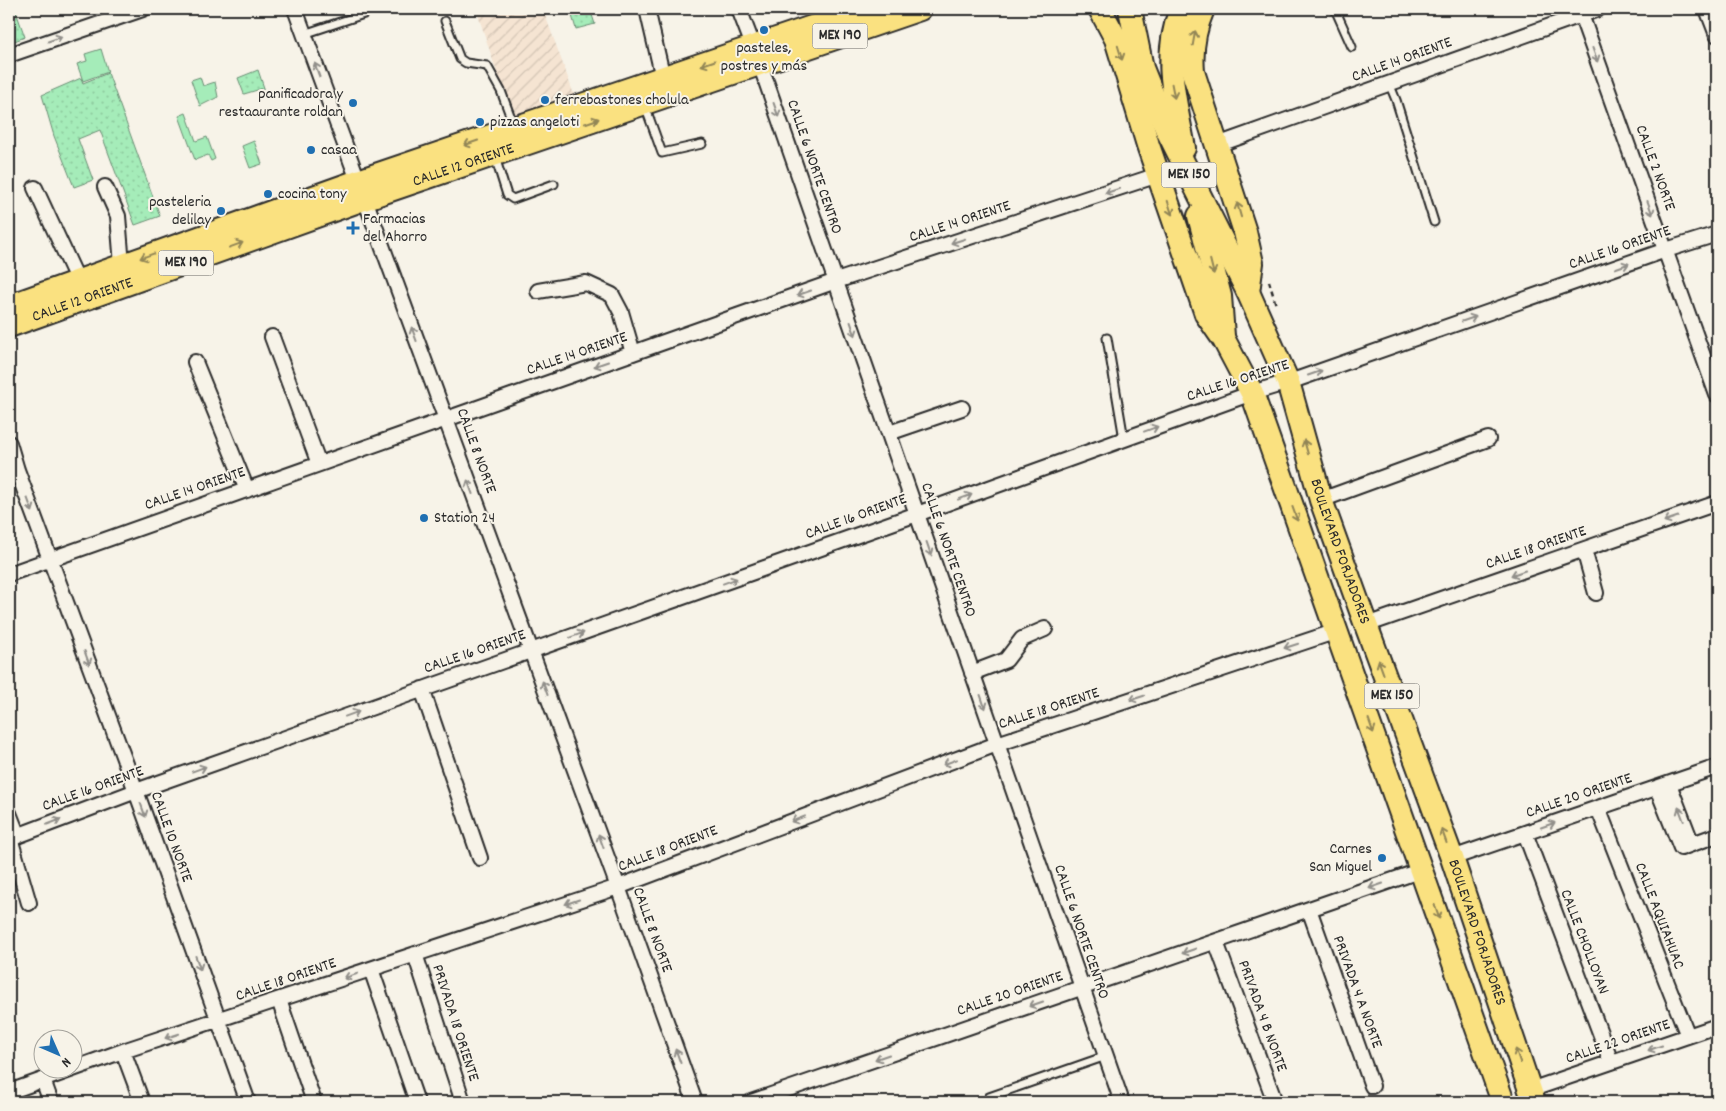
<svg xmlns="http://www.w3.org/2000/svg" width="1726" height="1111" viewBox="0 0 1726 1111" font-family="Dekko,sans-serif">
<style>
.industrial{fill:url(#industrial-furrows)}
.grass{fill:url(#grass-dots);stroke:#688c72}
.green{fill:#a5ecb9;stroke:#688c72}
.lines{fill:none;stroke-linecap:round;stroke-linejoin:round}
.lane-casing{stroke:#2b2b2b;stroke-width:11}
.street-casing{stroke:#2b2b2b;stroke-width:18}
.primary-casing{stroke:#2b2b2b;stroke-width:26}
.path{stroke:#2b2b2b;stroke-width:2.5;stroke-dasharray:5 4;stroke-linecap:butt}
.lane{stroke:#f7f3e8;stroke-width:7}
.street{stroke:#f7f3e8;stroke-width:14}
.primary{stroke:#fae180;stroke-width:22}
.oneway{stroke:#928656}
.oneway2{stroke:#918f8a}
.poi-dot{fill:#1f6fb2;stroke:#f7f3e8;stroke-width:2}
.labels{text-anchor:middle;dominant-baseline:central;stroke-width:4;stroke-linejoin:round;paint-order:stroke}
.shield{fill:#f7f3e8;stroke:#686764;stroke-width:1}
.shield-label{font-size:15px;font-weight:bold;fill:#2b2b2b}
.poi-label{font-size:16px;fill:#2b2b2b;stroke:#f7f3e8;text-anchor:start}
.street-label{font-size:16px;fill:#2b2b2b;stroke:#f7f3e8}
</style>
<defs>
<pattern id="industrial-furrows" width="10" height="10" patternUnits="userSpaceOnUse" patternTransform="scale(1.25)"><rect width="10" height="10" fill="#f5e4d2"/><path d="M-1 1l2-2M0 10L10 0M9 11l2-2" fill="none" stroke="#d2c4b4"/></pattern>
<pattern id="grass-dots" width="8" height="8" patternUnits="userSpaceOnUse" patternTransform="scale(1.25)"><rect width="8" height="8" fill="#a5ecb9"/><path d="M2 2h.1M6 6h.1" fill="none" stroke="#8ecb9f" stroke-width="1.8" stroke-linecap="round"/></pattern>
</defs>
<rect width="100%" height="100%" fill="#f7f3e8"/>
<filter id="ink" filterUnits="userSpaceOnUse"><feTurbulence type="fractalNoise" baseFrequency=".02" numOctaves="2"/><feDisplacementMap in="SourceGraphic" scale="10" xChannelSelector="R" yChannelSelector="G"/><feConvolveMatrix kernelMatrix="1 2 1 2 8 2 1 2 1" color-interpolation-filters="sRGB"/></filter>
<g filter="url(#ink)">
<path class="industrial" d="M476 9H543L577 103 512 118Z"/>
<path class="grass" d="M9 9H15L25 37 9 43Z
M570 9H581L592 15 595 24 576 29Z
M258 70 264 88 244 94 238 78Z
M108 73 160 216 135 225 100 130 78 139 93 180 74 187 54 136 42 95 81 78 83 83Z"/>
<path class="green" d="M101 49 108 72 83 81 77 64 87 61 85 54Z
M200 77 203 86 215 82 218 97 200 106 191 80Z
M186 113 196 141 207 137 215 159 211 161 208 155 195 160 179 116Z
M254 141 262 164 250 168 242 146Z"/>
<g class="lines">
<defs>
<path id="lane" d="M1335 9 1352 47
M445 21 460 59 466 63 487 66 501 91 514 126
M304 34 364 14
M1389 83 1396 100 1434 222
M645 106 662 153 702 144
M495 157 507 195 513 199 554 184
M1107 338 1124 439
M989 1097 1106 1056"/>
<path id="street" d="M295 9 618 887 695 1102
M647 9 663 78
M739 9 760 64 1122 1102
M1579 9 1717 395
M1707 9 1717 35
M9 55 143 9
M1217 145 1598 9
M105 187 118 216 122 265
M35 188 78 281
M538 291 586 283 612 295 621 312 633 353
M272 337 319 464
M195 362 247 490
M889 433 962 408
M9 443 17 470 136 791 248 1102
M1321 500 1488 439
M1584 550 1596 593
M9 574 836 281 1158 175
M1366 625 1717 503
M972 673 1006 660 1022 639 1045 629
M422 689 480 858
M1669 784 1692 844
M1657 788 1681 848 1717 835
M1598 808 1688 1036
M9 813 18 836
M1525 833 1611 1062
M10 838 29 903
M9 839 136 791 917 514 1252 393 1298 379 1666 250 1717 234
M1452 858 1717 767
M1309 909 1372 1086
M1216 942 1275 1102
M415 954 463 1102
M371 969 417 1102
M279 1000 314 1102
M123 1051 142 1102
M43 1080 51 1102
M1530 1090 1717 1026
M9 1092 123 1051 618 887 997 744 1337 631
M751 1102 1422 870"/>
<g id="primary">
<path d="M1100 9 1116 39 1148 145 1206 314 1224 340 1252 393 1503 1102"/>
<path id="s1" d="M1130 9 1142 68 1166 128 1248 292 1288 382 1321 500 1366 625 1452 858 1534 1102"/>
<path d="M1181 9C1162 57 1175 99 1184 148"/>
<path d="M1203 9C1194 30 1191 49 1193 72L1245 232 1252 263 1248 292"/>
<path d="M1199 216 1220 296 1223 336"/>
<path d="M9 306 358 181 865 9"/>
<path id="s2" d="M9 326 364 199 920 9"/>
</g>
</defs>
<use href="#lane" class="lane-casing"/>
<use href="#street" class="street-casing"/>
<use href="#primary" class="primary-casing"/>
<path class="path" d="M1269 281 1276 305"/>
<use href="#lane" class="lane"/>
<use href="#street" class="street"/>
<use href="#primary" class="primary"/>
</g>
<defs><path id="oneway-shaft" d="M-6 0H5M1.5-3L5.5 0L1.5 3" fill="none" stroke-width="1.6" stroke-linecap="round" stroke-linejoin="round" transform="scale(1.25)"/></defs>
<g class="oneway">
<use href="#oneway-shaft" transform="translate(1194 38) rotate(-80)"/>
<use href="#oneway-shaft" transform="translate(1120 53) rotate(73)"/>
<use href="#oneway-shaft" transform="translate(708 63) rotate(161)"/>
<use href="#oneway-shaft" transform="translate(1173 91) rotate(79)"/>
<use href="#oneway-shaft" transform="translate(592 121) rotate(-19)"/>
<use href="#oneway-shaft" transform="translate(471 143) rotate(161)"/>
<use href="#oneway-shaft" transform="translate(1170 208) rotate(72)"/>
<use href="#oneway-shaft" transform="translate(1239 210) rotate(-106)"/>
<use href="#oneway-shaft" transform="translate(236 245) rotate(-20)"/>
<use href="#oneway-shaft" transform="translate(147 256) rotate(160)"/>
<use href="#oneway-shaft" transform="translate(1212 267) rotate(76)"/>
<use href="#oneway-shaft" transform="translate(1306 447) rotate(-106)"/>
<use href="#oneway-shaft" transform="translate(1295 514) rotate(70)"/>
<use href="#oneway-shaft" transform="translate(1381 667) rotate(-110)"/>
<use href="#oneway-shaft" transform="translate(1371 726) rotate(71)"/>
<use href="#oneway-shaft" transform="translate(1444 836) rotate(-110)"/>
<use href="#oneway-shaft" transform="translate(1437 912) rotate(71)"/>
<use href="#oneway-shaft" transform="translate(1518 1056) rotate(-109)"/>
</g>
<g class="oneway2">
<use href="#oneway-shaft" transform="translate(55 39) rotate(-19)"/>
<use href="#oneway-shaft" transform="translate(1595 55) rotate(70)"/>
<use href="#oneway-shaft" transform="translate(317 70) rotate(-110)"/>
<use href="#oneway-shaft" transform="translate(776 110) rotate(71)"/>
<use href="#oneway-shaft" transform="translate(1112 191) rotate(162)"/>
<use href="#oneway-shaft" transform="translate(1650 208) rotate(70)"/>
<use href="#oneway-shaft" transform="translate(958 241) rotate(162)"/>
<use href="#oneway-shaft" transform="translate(1622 266) rotate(-19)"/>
<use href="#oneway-shaft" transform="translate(804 293) rotate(161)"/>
<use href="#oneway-shaft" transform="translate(1469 319) rotate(-19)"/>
<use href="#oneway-shaft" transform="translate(853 329) rotate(71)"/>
<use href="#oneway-shaft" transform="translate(414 334) rotate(-110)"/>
<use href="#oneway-shaft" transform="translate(601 364) rotate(161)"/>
<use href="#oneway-shaft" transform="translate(1315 373) rotate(-19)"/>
<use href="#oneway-shaft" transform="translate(1151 429) rotate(-20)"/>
<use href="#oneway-shaft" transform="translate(470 487) rotate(-110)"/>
<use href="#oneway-shaft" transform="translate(965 497) rotate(-20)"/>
<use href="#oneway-shaft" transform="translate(30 505) rotate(70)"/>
<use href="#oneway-shaft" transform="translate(1671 519) rotate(161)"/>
<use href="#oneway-shaft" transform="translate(929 549) rotate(71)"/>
<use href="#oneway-shaft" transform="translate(1518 573) rotate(161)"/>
<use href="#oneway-shaft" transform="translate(730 581) rotate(-20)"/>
<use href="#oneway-shaft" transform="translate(577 635) rotate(-20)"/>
<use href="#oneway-shaft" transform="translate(1291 646) rotate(162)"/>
<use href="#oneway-shaft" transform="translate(87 658) rotate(70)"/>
<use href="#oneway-shaft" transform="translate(545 688) rotate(-110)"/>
<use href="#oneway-shaft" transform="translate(1137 698) rotate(162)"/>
<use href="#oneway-shaft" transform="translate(983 702) rotate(71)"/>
<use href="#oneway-shaft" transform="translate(352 714) rotate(-20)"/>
<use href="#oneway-shaft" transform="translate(950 762) rotate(159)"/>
<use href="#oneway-shaft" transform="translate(199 769) rotate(-20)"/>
<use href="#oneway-shaft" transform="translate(143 810) rotate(70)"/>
<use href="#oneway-shaft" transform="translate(1681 814) rotate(-111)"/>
<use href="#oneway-shaft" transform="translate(798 819) rotate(159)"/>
<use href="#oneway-shaft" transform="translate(54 822) rotate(-21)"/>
<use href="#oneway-shaft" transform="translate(1548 825) rotate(-19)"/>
<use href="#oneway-shaft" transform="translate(601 841) rotate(-110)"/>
<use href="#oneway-shaft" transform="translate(1376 886) rotate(161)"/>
<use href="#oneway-shaft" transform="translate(572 902) rotate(161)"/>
<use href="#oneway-shaft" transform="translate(1189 951) rotate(161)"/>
<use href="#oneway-shaft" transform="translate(198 963) rotate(70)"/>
<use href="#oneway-shaft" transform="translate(351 976) rotate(161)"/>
<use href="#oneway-shaft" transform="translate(1036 1004) rotate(161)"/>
<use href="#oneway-shaft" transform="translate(172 1036) rotate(162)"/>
<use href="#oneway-shaft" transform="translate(1655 1048) rotate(161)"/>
<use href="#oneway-shaft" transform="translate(678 1056) rotate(-110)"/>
<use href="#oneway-shaft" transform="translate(882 1057) rotate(161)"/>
</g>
</g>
<g class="poi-dot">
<circle cx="764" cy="30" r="5"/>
<circle cx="545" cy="100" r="5"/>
<circle cx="353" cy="103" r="5"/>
<circle cx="480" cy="122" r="5"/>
<circle cx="311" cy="150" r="5"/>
<circle cx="268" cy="194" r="5"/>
<circle cx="221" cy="211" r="5"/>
<path d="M350.5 220.5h5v5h5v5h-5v5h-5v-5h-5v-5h5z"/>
<circle cx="424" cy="518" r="5"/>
<circle cx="1382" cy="858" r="5"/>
</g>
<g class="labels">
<g class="shield">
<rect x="812.5" y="23.5" width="55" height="25" rx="4"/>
<rect x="1161.5" y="162.5" width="55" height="25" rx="4"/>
<rect x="158.5" y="250.5" width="55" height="25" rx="4"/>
<rect x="1364.5" y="683.5" width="55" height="25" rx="4"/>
</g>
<g class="shield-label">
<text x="840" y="36">MEX 190</text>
<text x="1189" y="175">MEX 150</text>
<text x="186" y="263">MEX 190</text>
<text x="1392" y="696">MEX 150</text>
</g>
<g class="poi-label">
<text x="764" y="48" text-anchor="middle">pasteles,<tspan x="764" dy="18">postres y más</tspan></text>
<text x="343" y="94" text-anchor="end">panificadora y<tspan x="343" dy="18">restaaurante roldan</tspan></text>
<text x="555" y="100">ferrebastones cholula</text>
<text x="490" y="122">pizzas angeloti</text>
<text x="321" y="150">casaa</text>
<text x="278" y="194">cocina tony</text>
<text x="211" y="202" text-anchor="end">pasteleria<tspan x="211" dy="18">delilay</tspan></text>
<text x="363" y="219">Farmacias<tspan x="363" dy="18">del Ahorro</tspan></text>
<text x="434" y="518">Station 24</text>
<text x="1372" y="849" text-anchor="end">Carnes<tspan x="1372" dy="18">San Miguel</tspan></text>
</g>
<g class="street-label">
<text transform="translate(1402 60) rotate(-20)">CALLE 14 ORIENTE</text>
<text stroke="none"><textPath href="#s2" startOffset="482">CALLE 12 ORIENTE</textPath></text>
<text transform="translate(814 167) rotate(71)">CALLE 6 NORTE CENTRO</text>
<text transform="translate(1655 168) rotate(70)">CALLE 2 NORTE</text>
<text transform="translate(960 222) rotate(-18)">CALLE 14 ORIENTE</text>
<text transform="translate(1620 248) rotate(-19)">CALLE 16 ORIENTE</text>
<text stroke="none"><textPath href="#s2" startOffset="78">CALLE 12 ORIENTE</textPath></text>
<text transform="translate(577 354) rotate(-19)">CALLE 14 ORIENTE</text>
<text transform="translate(1238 381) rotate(-18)">CALLE 16 ORIENTE</text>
<text transform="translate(476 451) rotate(70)">CALLE 8 NORTE</text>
<text transform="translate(195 489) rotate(-19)">CALLE 14 ORIENTE</text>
<text transform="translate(856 517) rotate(-20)">CALLE 16 ORIENTE</text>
<text transform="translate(1536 548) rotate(-19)">CALLE 18 ORIENTE</text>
<text transform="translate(948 550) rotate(71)">CALLE 6 NORTE CENTRO</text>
<text stroke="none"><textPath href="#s1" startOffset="584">BOULEVARD FORJADORES</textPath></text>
<text transform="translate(475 652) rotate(-19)">CALLE 16 ORIENTE</text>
<text transform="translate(1049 709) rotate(-18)">CALLE 18 ORIENTE</text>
<text transform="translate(93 789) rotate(-20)">CALLE 16 ORIENTE</text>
<text transform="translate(1579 796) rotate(-19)">CALLE 20 ORIENTE</text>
<text transform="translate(171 837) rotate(70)">CALLE 10 NORTE</text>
<text transform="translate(668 849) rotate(-21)">CALLE 18 ORIENTE</text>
<text transform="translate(1659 916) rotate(69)">CALLE AQUIAHUAC</text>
<text transform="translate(652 930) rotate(70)">CALLE 8 NORTE</text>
<text transform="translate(1081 932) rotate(71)">CALLE 6 NORTE CENTRO</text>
<text stroke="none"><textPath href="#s1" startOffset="989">BOULEVARD FORJADORES</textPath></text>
<text transform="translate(1584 942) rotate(69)">CALLE CHOLLOYAN</text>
<text transform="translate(286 980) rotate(-19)">CALLE 18 ORIENTE</text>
<text transform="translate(1357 992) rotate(70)">PRIVADA 4 A NORTE</text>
<text transform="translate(1010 994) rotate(-19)">CALLE 20 ORIENTE</text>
<text transform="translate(1262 1016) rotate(70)">PRIVADA 4 B NORTE</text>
<text transform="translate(455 1023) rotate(72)">PRIVADA 18 ORIENTE</text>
<text transform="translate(1618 1042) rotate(-19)">CALLE 22 ORIENTE</text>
</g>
</g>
<rect width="1726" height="1111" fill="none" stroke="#f7f3e8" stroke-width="30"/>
<rect x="15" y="15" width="1696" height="1081" fill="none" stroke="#2b2b2b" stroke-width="2" filter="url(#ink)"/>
<g transform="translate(58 1054) rotate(135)"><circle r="24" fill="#f7f3e8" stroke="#a5a39c"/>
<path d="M0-4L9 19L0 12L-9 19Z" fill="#1f6fb2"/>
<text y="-8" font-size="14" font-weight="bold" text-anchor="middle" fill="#2b2b2b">N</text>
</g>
</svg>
